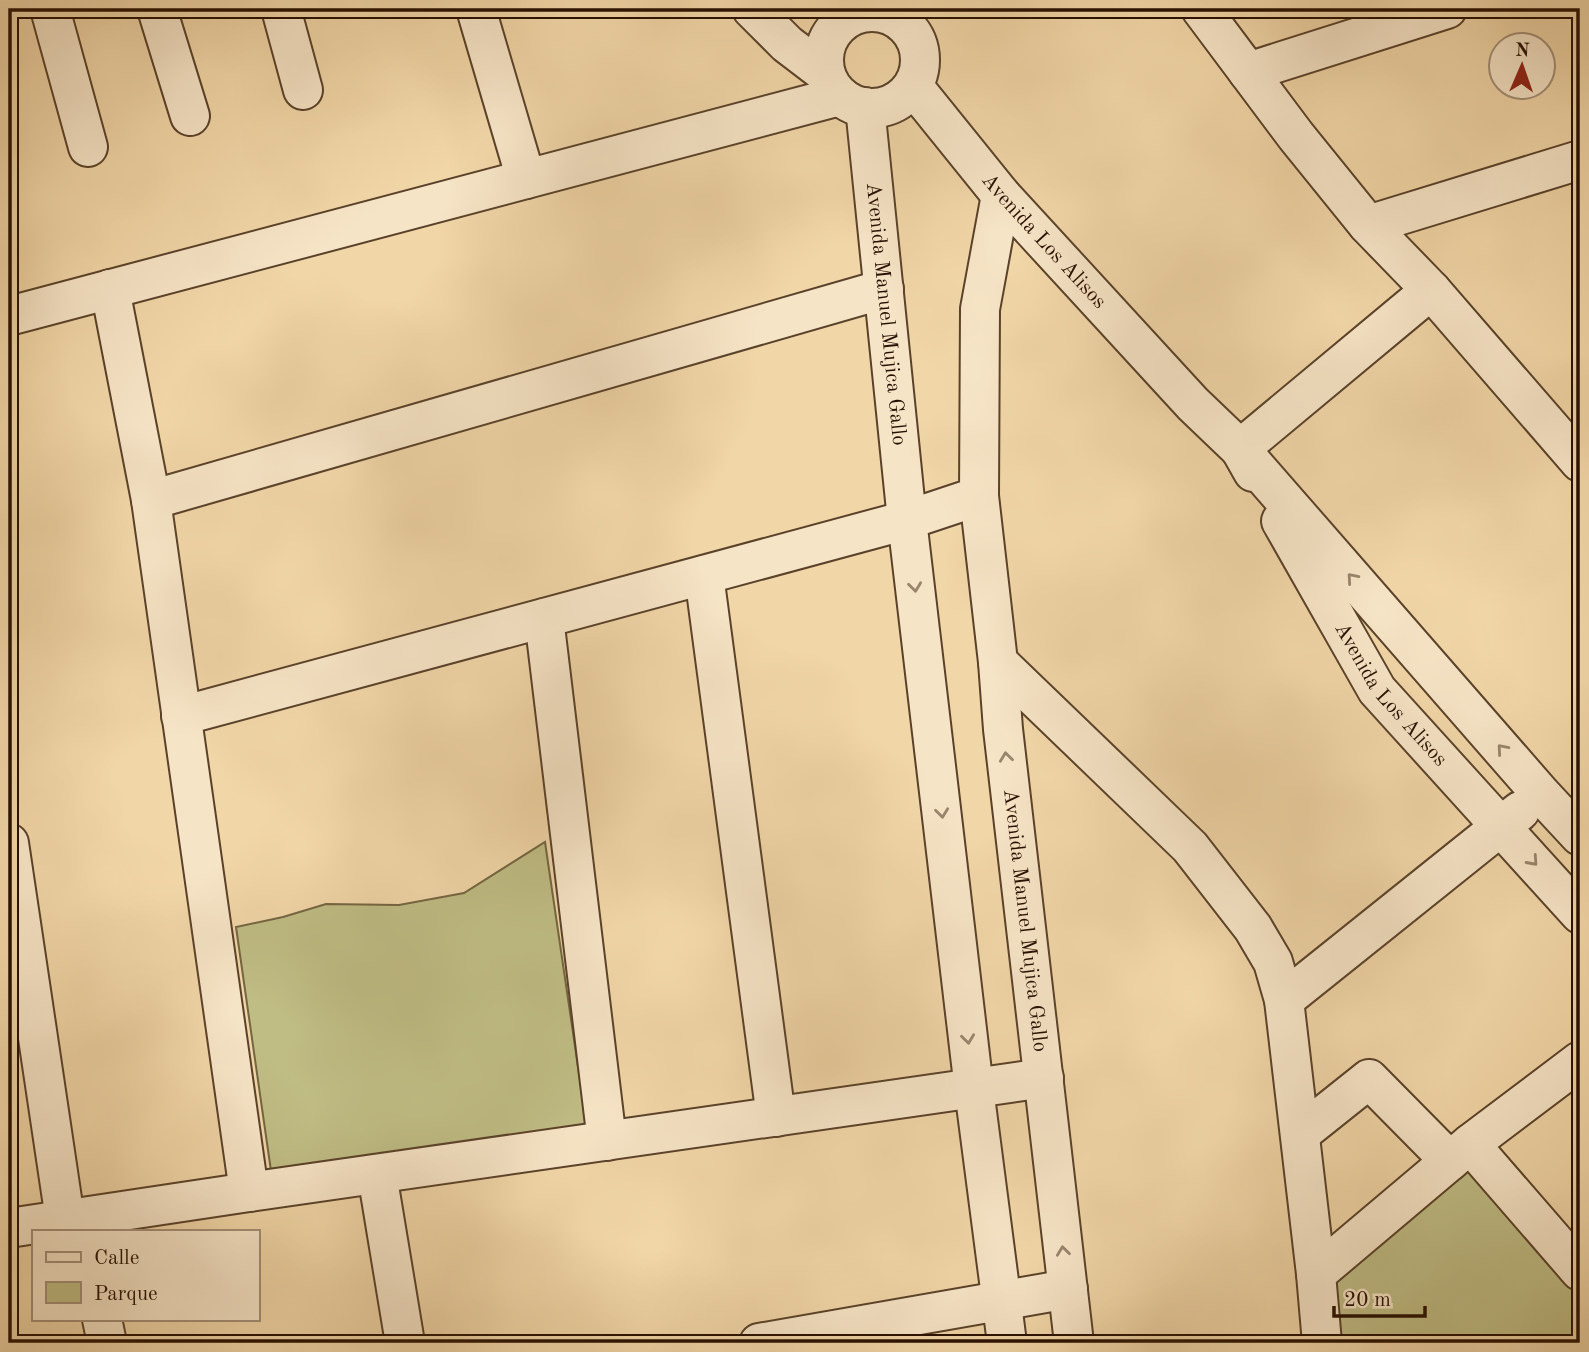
<svg xmlns="http://www.w3.org/2000/svg" width="1589" height="1352" viewBox="0 0 1589 1352" font-family="'Old Standard TT',serif">
<style>
.green{fill:#bfbc84;stroke:#746642;stroke-width:2}
.lines{fill:none;stroke-linecap:round;stroke-linejoin:round}
.minor-casing{stroke:#5a422a;stroke-width:42}
.minor{stroke:#f6e4c6;stroke-width:38}
.oneway{stroke:#99856d}
.labels{text-anchor:middle;dominant-baseline:central;stroke-width:5;stroke-linejoin:round;paint-order:stroke}
.street-label{font-size:21px;fill:#281001;stroke:#f6e4c6}
</style>
<rect width="100%" height="100%" fill="#f1d6a7"/>
<filter id="stains"><feTurbulence type="fractalNoise" baseFrequency=".00286" numOctaves="4"/><feColorMatrix values="0 0 0 0 .2 0 0 0 0 .09 0 0 0 0 .02 0 0 0 .5 -.17"/></filter>
<radialGradient id="worn" r=".72"><stop offset=".6" stop-color="#630" stop-opacity="0"/><stop offset="1" stop-color="#630" stop-opacity=".3"/></radialGradient>
<path class="green" d="M545 842 587 1128 271 1171 236 927 283 917 326 904 399 905 464 893Z
M1466 1162 1580 1293V1343H1336L1328 1279Z"/>
<g class="lines">
<defs>
<g id="minor">
<path d="M50 9 88 147"/>
<path d="M157 9 190 116"/>
<path d="M281 9 303 90"/>
<path d="M476 9 526 179"/>
<path d="M752 9 787 44 825 73"/>
<path d="M1201 9 1296 136 1368 225 1431 290 1580 462"/>
<circle cx="872" cy="60" r="48"/>
<path d="M1248 72 1447 9"/>
<path id="s1" d="M913 86 1001 195 1193 404 1240 449 1541 794 1580 836"/>
<path id="s2" d="M865 107 907 520 974 1089 1007 1343"/>
<path d="M1368 225 1580 160"/>
<path d="M110 289 151 500 249 1192"/>
<path d="M9 316 840 96"/>
<path d="M1253 472 1240 449 1431 290"/>
<path id="s3" d="M979 496 998 662 1003 729 1074 1343"/>
<path d="M151 500 884 289"/>
<path id="s4" d="M1281 521 1377 690 1580 914"/>
<path d="M704 575 776 1117"/>
<path d="M544 618 607 1141"/>
<path d="M998 662 1190 847 1253 928 1273 962 1284 1000 1316 1274 1322 1343"/>
<path d="M181 716 907 520 979 496 980 309 1001 195"/>
<path d="M9 843 65 1219"/>
<path d="M1284 1000 1520 811"/>
<path d="M1300 1134 1369 1079 1450 1161"/>
<path d="M1470 1144 1580 1271"/>
<path d="M377 1174 405 1343"/>
<path d="M9 1228 249 1192 1044 1078"/>
<path d="M1316 1274 1470 1144 1580 1061"/>
<path d="M102 1319 107 1343"/>
<path d="M759 1343 1068 1289"/>
</g>
</defs>
<use href="#minor" class="minor-casing"/>
<use href="#minor" class="minor"/>
</g>
<defs><path id="oneway-chevron" d="M-2-3.5L2.5 0L-2 3.5" fill="none" stroke-width="1.6" stroke-linecap="round" stroke-linejoin="round" transform="scale(1.75)"/></defs>
<g class="oneway">
<use href="#oneway-chevron" transform="translate(1352 578) rotate(-131)"/>
<use href="#oneway-chevron" transform="translate(915 587) rotate(83)"/>
<use href="#oneway-chevron" transform="translate(1502 749) rotate(-131)"/>
<use href="#oneway-chevron" transform="translate(1006 757) rotate(-97)"/>
<use href="#oneway-chevron" transform="translate(942 813) rotate(83)"/>
<use href="#oneway-chevron" transform="translate(1533 861) rotate(48)"/>
<use href="#oneway-chevron" transform="translate(968 1039) rotate(83)"/>
<use href="#oneway-chevron" transform="translate(1063 1251) rotate(-97)"/>
</g>
<g class="labels">
<g class="street-label">
<text stroke="none"><textPath href="#s1" startOffset="203">Avenida Los Alisos</textPath></text>
<text stroke="none"><textPath href="#s2" startOffset="208">Avenida Manuel Mujica Gallo</textPath></text>
<text stroke="none"><textPath href="#s4" startOffset="206">Avenida Los Alisos</textPath></text>
<text stroke="none"><textPath href="#s3" startOffset="427">Avenida Manuel Mujica Gallo</textPath></text>
</g>
</g>
<rect width="1589" height="1352" fill="none" stroke="#f1d6a7" stroke-width="35"/>
<rect x="10" y="10" width="1568" height="1331" fill="none" stroke="#281001" stroke-width="3.5"/>
<rect x="18" y="18" width="1554" height="1317" fill="none" stroke="#281001" stroke-width="2"/>
<rect x="32" y="1230" width="228" height="91" fill="#f6e4c6" stroke="#a48f77" stroke-width="2"/>
<rect x="46" y="1252" width="35" height="10" fill="#f6e4c6" stroke="#a48f77" stroke-width="2"/>
<text x="94" y="1264" font-size="21" fill="#281001">Calle</text>
<rect x="46" y="1282" width="35" height="21" fill="#bfbc84" stroke="#a48f77" stroke-width="2"/>
<text x="94" y="1300" font-size="21" fill="#281001">Parque</text>
<g transform="translate(1522 66) rotate(2)"><circle r="33" fill="#f6e4c6" stroke="#a48f77" stroke-width="2"/>
<path d="M0-5L12 26L0 18L-12 26Z" fill="#8f2418"/>
<text y="-10" font-size="19" font-weight="bold" text-anchor="middle" fill="#281001">N</text>
</g>
<path d="M1334 1306v10h91v-10" fill="none" stroke="#281001" stroke-width="3.5"/>
<text x="1344" y="1306" font-size="21" fill="#281001" stroke="#f6e4c6" stroke-width="5" paint-order="stroke">20 m</text>
<rect width="100%" height="100%" filter="url(#stains)"/>
<rect width="100%" height="100%" fill="url(#worn)"/>
</svg>
